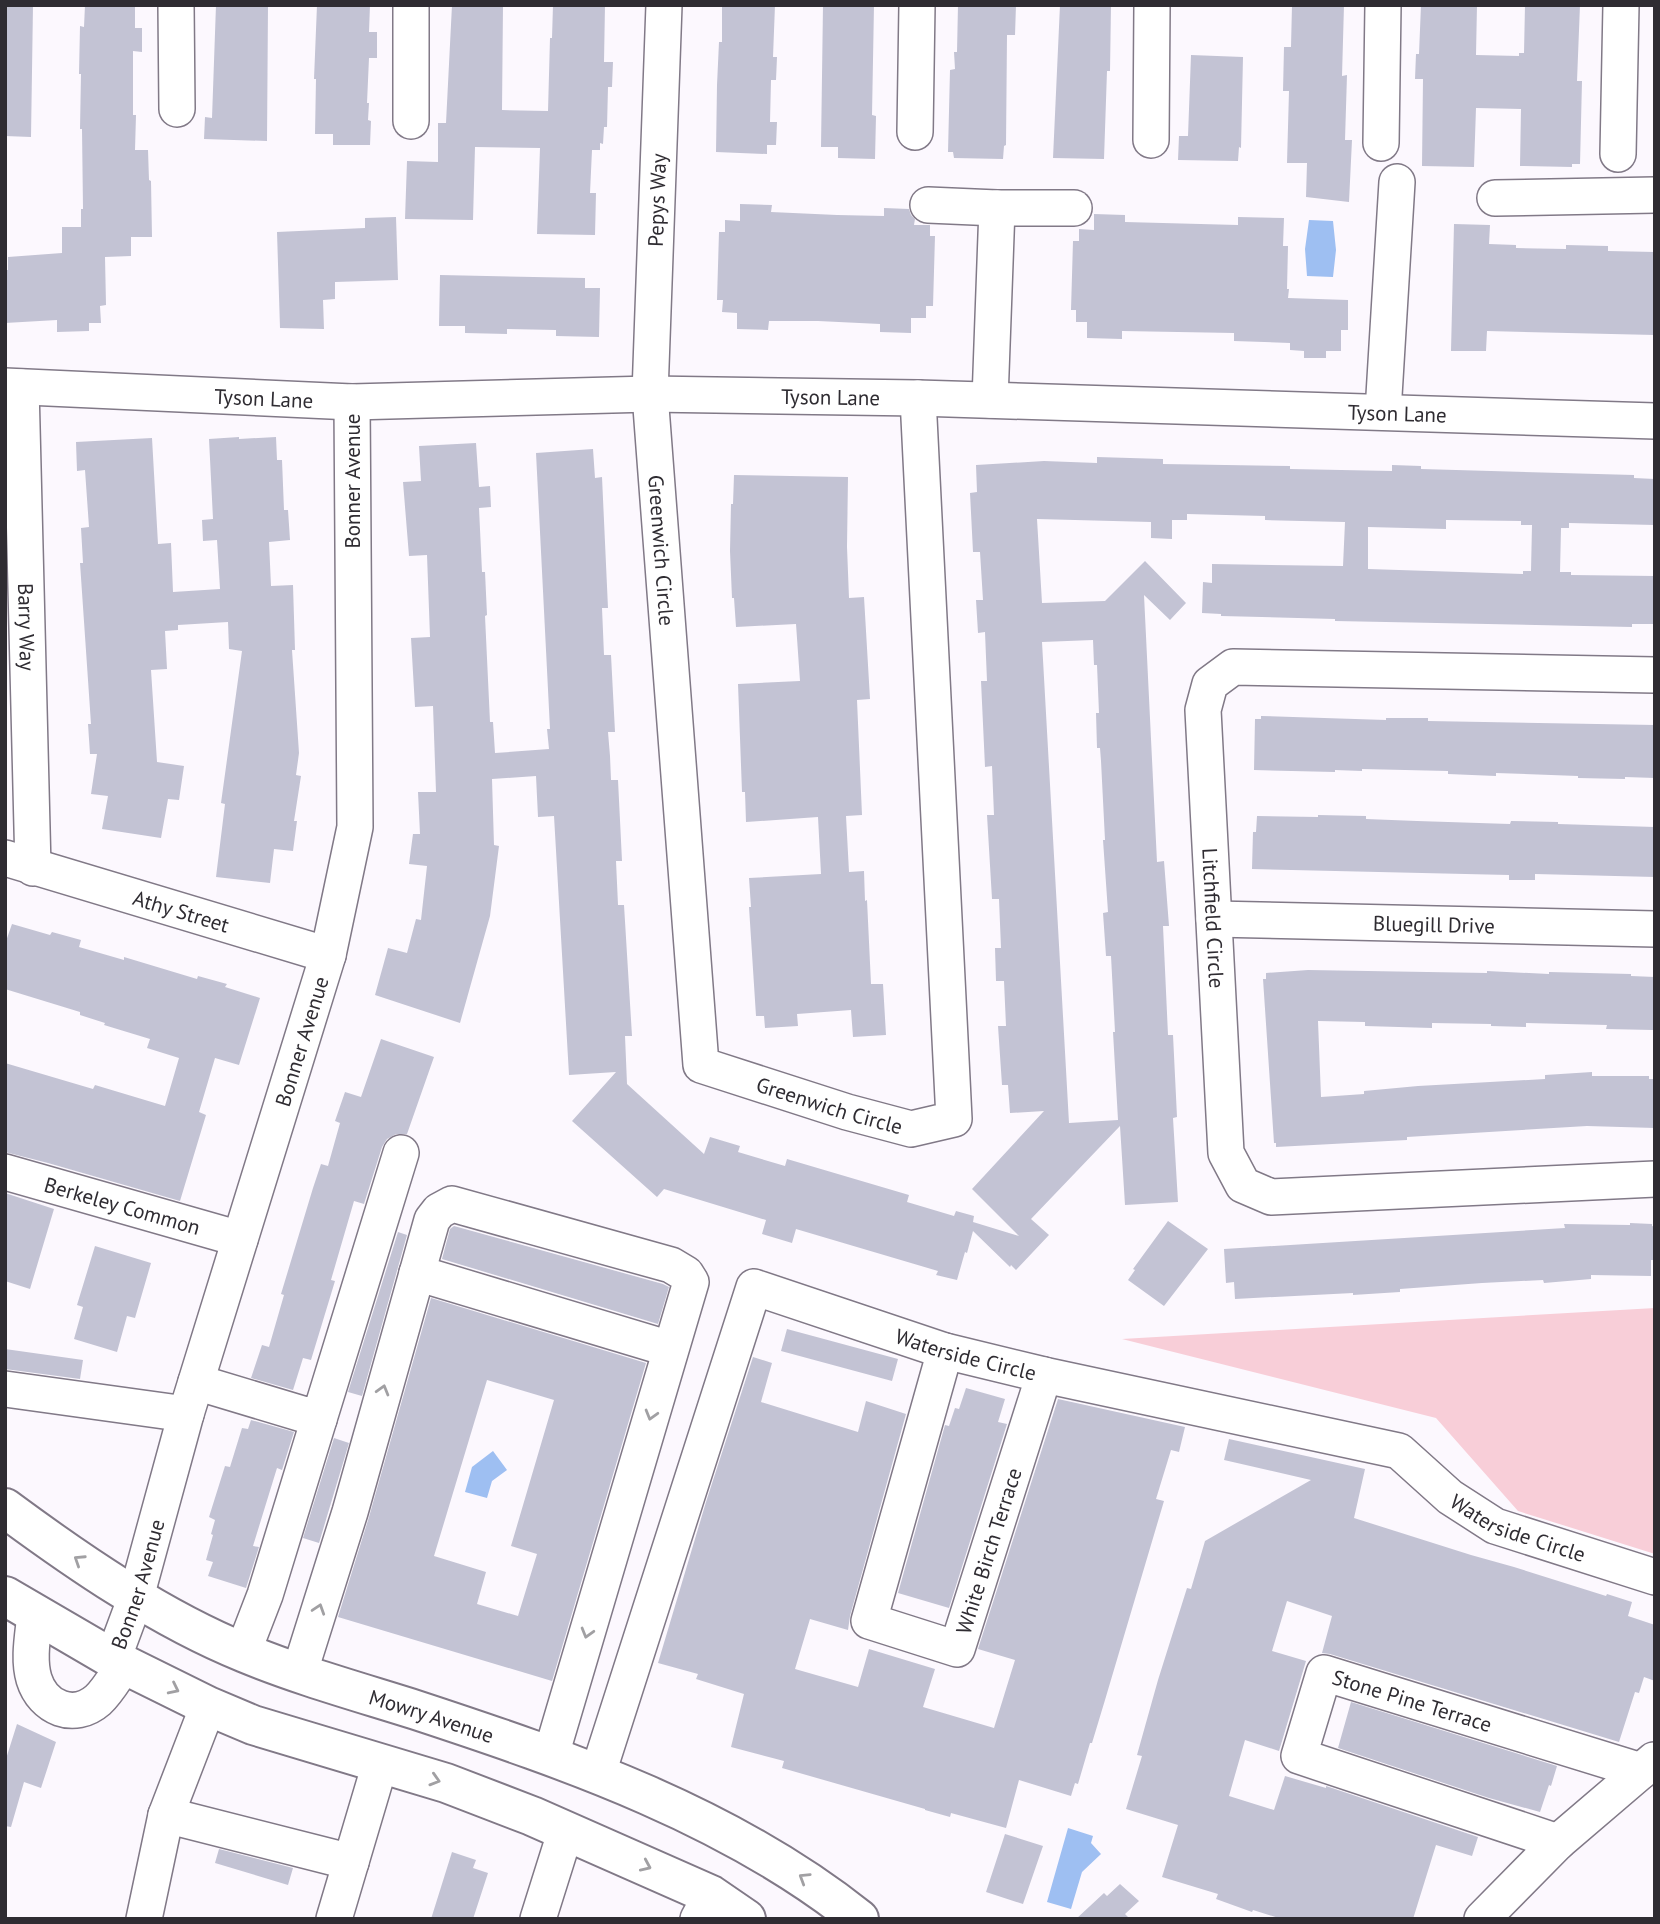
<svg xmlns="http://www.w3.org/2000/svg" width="1660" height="1924" viewBox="0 0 1660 1924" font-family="'PT Sans',sans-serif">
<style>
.green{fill:#f8ced8}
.water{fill:#9ebff2}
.building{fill:#c3c3d4;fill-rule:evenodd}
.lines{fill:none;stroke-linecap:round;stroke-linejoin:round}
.minor-casing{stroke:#817987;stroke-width:38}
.major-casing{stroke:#817987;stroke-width:42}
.minor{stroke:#fff;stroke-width:35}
.major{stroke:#fff;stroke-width:38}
.oneway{stroke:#a1a0a3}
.labels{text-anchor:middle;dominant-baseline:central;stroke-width:5;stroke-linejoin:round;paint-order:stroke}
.street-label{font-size:21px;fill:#2f2c32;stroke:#fff}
</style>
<rect width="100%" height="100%" fill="#fcf8fe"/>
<path class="green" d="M1655 1308V1554L1518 1511 1436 1418 1122 1339Z"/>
<path class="water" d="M1309 220 1333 221 1336 250 1333 277 1307 276 1305 249Z
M493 1451 507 1470 492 1481 487 1498 465 1492 472 1467Z
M1068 1828 1093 1836 1091 1843 1101 1854 1082 1872 1071 1909 1047 1902Z"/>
<path class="building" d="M5 5H33L31 137 5 136Z
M85 5H135V28H142V52L133 51V115H136L135 150H148L149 180 151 181 152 237H131V256L105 257 106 305 100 306 101 323H89V331L57 332V320L5 323V270H8V257L62 253V227H81V209H83L82 129H80L81 74H79L80 26 84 27Z
M216 5H268L267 141 204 139 205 117 212 118Z
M317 5H370L369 32H377V58H369L367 103H369L368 120 371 121 370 145H333V134H315L316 79H314Z
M452 5H503L502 110 548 111 550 38H552L553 5H605L604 62H613L612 87H608L607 127H604L603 144 600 143V150H592L590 193H596L595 235 537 234 540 148 475 147 473 220 405 219 407 161 438 162V123H446Z
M722 5H775L773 57H777L776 80H771L770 122H777L776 145H767V154L716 152 717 85 719 42H722Z
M823 5H874L872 115 876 116 875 159 838 158V147H821Z
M958 5H1016L1015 35H1007L1006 145 1004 146 1003 159 954 158 953 152H948L950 70 955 69 954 52H957Z
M1060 5H1111L1110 71H1107L1104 159 1053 158Z
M1292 5H1344L1342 76 1347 75 1345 140H1352L1349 202 1306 197 1307 163H1287L1289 91H1283L1284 47H1291Z
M1421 5H1477L1476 55 1519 56V53H1524L1525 5H1580L1577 81H1582L1580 164H1572V167L1520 166 1521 109 1476 108 1474 167 1422 166 1423 79H1415L1416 54H1419Z
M1191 55 1243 57 1241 148 1239 147 1238 161 1178 160 1179 136H1188Z
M740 204 772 205 771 212 837 215 884 216V208L909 209 911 215 915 219 914 225H930V236H935L933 306H926V318H911V333L880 332V324L818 321H769L768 330 737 329V313L722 312 723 300H717L719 232H725V220L740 221Z
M1094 214 1125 215V222L1238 225V217L1284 218 1283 246H1288L1287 289H1289L1288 298 1348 300V330H1341V351H1326V358H1304V351L1290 350V343L1234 341V333L1122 331V339L1087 338V322H1076V310H1071L1073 241H1079V229L1094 230Z
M396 217 398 280 335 282V299L323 300 324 329 280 328 277 232 365 228V218Z
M1454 224 1490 225 1489 244 1516 245V248L1566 249V245L1608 246V251L1655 252V335L1487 331 1486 351H1451Z
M440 275 585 278V288H600L599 337 556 336V330L507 329V334L465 333V326H439Z
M239 437V439L276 437 277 460H282L284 510H288L290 540 269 542 271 586 293 585 295 650H292L299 753 296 775 301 776 294 821H297L293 851 274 849 270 883 216 877 225 804 221 803 242 651 229 649 228 622 178 625V630L165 631 167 669 151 670 157 762 184 766 179 800 168 799 161 838 102 829 108 796 91 794 97 754H90L88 724H91L80 563H83L81 528 89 527 85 470 77 471 76 442 152 438 158 544 171 543 173 592 220 589 217 540 203 541 202 520 213 519 209 439Z
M476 443 479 487 490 486 491 507 479 508 482 572H485L487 615 485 616 490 722H493L495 753 549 749 547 729H550L536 453 593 449 595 478 602 477 608 608H602L604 655H611L615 732H608L610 756 611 780H618L622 861H616L618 905H624L632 1036H625L627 1084 704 1154 710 1137 740 1146 738 1152 785 1166 787 1159 909 1195 907 1202 954 1216 956 1211 974 1216 973 1222 1019 1236 972 1189 1044 1111 1010 1113 1008 1085H1002L998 1026H1006L1004 981H996L995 948H1001L999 899H992L987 815H994L993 791 992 766 985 767 981 681H987L986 657 985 632 978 633 976 600H983L980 552H973L970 493 977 492 976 465 1044 461 1097 463V457L1163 459V464L1290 466V469L1392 471V465L1421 466V469L1634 475V478L1655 479V525L1569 523V528H1561L1560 572H1571V575L1655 576V624H1632V627L1335 621V619L1221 616V614L1202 613 1203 582 1212 583V564L1343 566 1345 522 1265 520V516L1187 514V520H1172V539L1151 538V522L1037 519 1042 603 1105 601 1145 561 1186 603 1170 620 1144 595 1157 862 1164 861 1169 926H1163L1168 1035H1173L1177 1117 1173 1118 1178 1202 1125 1205 1120 1126 1031 1219 1049 1235 1016 1270 1011 1265 1010 1267 973 1231 967 1253 965 1252 957 1280 936 1275 938 1271 796 1229 792 1243 762 1234 766 1220 664 1189 657 1197 572 1121 616 1072 569 1075 554 816 538 817 536 776 492 779 494 845 499 846 490 916 460 1023 375 995 388 948 407 953 416 919 421 920 427 866 409 864 413 834H420L418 792H436L433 706 415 707 411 638 430 637 427 555 409 556 403 482 421 481 419 446ZM1446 520 1521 521V525H1532L1531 571H1523V574L1368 569V527L1446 529ZM1093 640 1094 665H1097L1099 713H1096L1097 748H1100L1101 761 1105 840H1103L1108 912 1103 913 1106 956H1111L1115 1032H1113L1118 1120 1069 1123 1042 642Z
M734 475 848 477 847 547 849 598 864 597 870 699 857 700 862 815 846 816 849 872 864 871 865 901 867 900 871 984H883L886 1035 853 1037 851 1010 797 1014 798 1026 765 1028 764 1016H756L749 907H751L749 878 821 874 818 817 746 822 745 792H742L738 684 800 681 796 624 736 627 734 598H732L730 551 731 504H733Z
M1261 716 1386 720V718H1428V721L1655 725V778L1625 777V779L1578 778V776L1496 773V776L1448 774V771L1362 769V771L1335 770V772L1254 770 1255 719H1261Z
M1318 815 1366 816V819L1417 821 1510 824 1511 821 1558 822V824L1655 827V877L1535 874V880H1509V875L1252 869 1253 832H1256L1257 816 1318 817Z
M12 924 50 935 52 932 81 940 79 947 124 960V957L197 979 198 976 227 984 225 987 260 998 239 1065 215 1058 199 1112 206 1115 180 1201 48 1163 5 1152V1063L93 1089 95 1085 165 1106 179 1058 147 1048 150 1039 104 1025 105 1023 80 1015V1012L5 989V944Z
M1308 970 1487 973V971L1549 974V972L1631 974V976L1655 977 1653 1030 1606 1029 1607 1025 1526 1023V1027L1491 1026V1024L1432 1023V1028L1365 1026V1022L1318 1021 1321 1097 1364 1094V1091L1418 1086 1545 1079V1075L1592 1072V1076H1649V1079H1655V1128L1587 1126 1407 1137V1140L1276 1147V1143H1274L1263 979H1266V973Z
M381 1039 434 1057 407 1134H396L387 1139 382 1147 364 1204 354 1201 331 1280 335 1281 311 1360 303 1358 293 1390 251 1378 262 1345 269 1347 284 1295 281 1294 313 1188 321 1164 328 1166 340 1123 335 1121 345 1092 361 1097Z
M5 1193 54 1209 30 1289 5 1281Z
M1168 1221 1208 1249 1164 1306 1128 1280 1135 1270 1133 1269Z
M1630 1223 1652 1224V1226L1655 1227V1260H1651V1276L1591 1275V1279L1544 1283 1543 1280 1482 1283 1400 1289V1292L1353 1295V1293L1235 1299 1234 1282 1226 1283 1224 1249 1565 1228 1564 1224 1630 1225Z
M454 1226 663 1284 669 1287 658 1324 442 1259 450 1229Z
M398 1232 407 1235 362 1396 348 1392Z
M95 1246 151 1263 135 1318 127 1316 117 1352 74 1339 83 1307 77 1305Z
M431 1298 646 1363 552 1681 338 1617 369 1517ZM487 1380 554 1400 511 1546 537 1554 518 1616 477 1604 486 1572 434 1556Z
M787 1329 898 1359 892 1381 781 1351Z
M5 1349 83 1360 80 1379 5 1369Z
M753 1357 772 1363 761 1402 858 1432 866 1401 906 1414 850 1616 848 1630 810 1619 795 1669 858 1687 869 1649 935 1669 923 1707 994 1728 1015 1660 978 1649 1058 1399 1185 1427 1179 1452 1171 1450 1156 1499 1164 1501 1105 1700 1092 1743H1090L1078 1784 1075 1783 1071 1796 1019 1780 1006 1828 951 1813 950 1817 925 1810V1809L782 1768 784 1761 731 1747 744 1694 696 1679 698 1674 658 1663 706 1502Z
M966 1388 1005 1399 998 1422 1007 1424 949 1608 898 1593 945 1425 949 1426 955 1408 959 1409Z
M251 1420 294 1432 282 1470 277 1468 253 1546 259 1547 246 1588 208 1576 213 1562 206 1560 213 1535 211 1534 215 1520 209 1517 225 1466 230 1467 242 1428 248 1429Z
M334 1438 349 1443 319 1543 303 1538Z
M1229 1439 1365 1469 1354 1518 1471 1555 1514 1567 1606 1596 1607 1594 1632 1602 1628 1616 1655 1625V1681L1644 1677 1639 1693 1635 1692 1619 1742 1330 1654 1322 1653 1332 1616 1287 1601 1272 1651 1306 1661 1279 1751 1245 1740 1229 1796 1274 1810 1285 1776 1326 1788V1786L1478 1837 1472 1856 1436 1845 1413 1919H1282L1253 1910 1252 1912 1216 1899 1218 1894 1162 1877 1178 1825 1126 1809 1142 1756 1137 1755 1158 1680 1187 1588 1191 1589 1205 1541 1311 1480 1224 1460Z
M1351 1702 1557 1766 1551 1786 1549 1785 1540 1812 1489 1798 1338 1748Z
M17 1724 56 1742 41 1788 24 1782 11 1827 5 1826V1762Z
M1005 1834 1043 1846 1023 1904 986 1892Z
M219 1849 293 1868 288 1885 215 1863Z
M452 1852 476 1860 473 1868 488 1873 473 1919H431Z
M1120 1884 1139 1901 1125 1914 1130 1919H1076L1104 1893 1107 1896Z"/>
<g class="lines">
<defs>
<g id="minor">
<path d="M176 5 177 109"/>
<path d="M411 5V121"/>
<path id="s1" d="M664 5 650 394 701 1065 847 1112 911 1129 954 1119 918 398"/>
<path d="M915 132 917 5"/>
<path d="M1151 140 1152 5"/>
<path d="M1381 143 1383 5"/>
<path d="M1618 154 1621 5"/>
<path d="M1495 198 1655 195"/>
<path d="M928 205 997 208 990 400"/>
<path d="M997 208H1074"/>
<path id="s2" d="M5 386 352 402 650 394 918 398 1655 421"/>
<path id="s3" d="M21 387 33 868"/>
<path d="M1383 412 1397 182"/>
<path id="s4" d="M1655 675 1233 667 1210 684 1203 710 1226 1153 1243 1185 1271 1197 1655 1179"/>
<path id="s5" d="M5 858 328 955"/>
<path id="s6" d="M1214 919 1655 929"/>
<path id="s7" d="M5 1172 240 1239"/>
<path d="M417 1273 670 1349"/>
<path id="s8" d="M945 1351 869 1621 957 1649 1044 1375"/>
<path d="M196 1382 319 1419 401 1153"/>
<path d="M5 1389 186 1414"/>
<path d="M35 1614C33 1635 28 1659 34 1679 43 1708 74 1721 98 1700 108 1691 116 1676 124 1665"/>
<path d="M243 1652 265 1595 319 1419"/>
<path id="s9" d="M113 1659 136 1597 186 1414 328 955 355 827 352 402"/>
<path d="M299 1674 350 1512 432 1220 439 1211 452 1204 671 1265 686 1274 691 1282 551 1755"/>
<path id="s10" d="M598 1773 754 1287 945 1351 1044 1375 1399 1451 1450 1497 1495 1526 1655 1577"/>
<path d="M166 1815 351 1862"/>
<path id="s11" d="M1558 1842 1299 1756 1324 1673 1641 1771"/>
<path d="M144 1919 166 1815 208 1706"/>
<path d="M334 1919 380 1764"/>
<path d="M538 1919 566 1830"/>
<path d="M698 1919 711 1895"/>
<path d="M1482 1919 1558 1842 1654 1760"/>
</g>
<g id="major">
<path id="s12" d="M5 1508C78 1562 161 1619 245 1653 301 1676 359 1692 416 1710 571 1761 730 1816 859 1919"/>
<path d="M5 1596 113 1659 208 1706 253 1725 446 1783 532 1816 711 1895 746 1919"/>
</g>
</defs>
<use href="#minor" class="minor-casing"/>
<use href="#major" class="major-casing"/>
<use href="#minor" class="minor"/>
<use href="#major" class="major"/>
</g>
<defs><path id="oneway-chevron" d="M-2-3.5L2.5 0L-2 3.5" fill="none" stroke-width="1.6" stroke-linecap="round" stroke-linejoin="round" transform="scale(1.75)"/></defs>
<g class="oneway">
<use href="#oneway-chevron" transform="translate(383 1390) rotate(-74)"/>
<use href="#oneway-chevron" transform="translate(651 1415) rotate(106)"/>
<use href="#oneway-chevron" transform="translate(79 1560) rotate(-147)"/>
<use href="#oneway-chevron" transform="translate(319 1609) rotate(-72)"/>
<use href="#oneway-chevron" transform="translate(587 1633) rotate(106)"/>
<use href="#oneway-chevron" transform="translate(174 1689) rotate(26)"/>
<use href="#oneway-chevron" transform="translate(435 1780) rotate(17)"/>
<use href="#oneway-chevron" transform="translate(646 1866) rotate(24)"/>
<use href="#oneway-chevron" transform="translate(804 1878) rotate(-148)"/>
</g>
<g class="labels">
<g class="street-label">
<text transform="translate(657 200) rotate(-88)">Pepys Way</text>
<text stroke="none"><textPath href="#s2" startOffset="826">Tyson Lane</textPath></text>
<text stroke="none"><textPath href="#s2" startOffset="259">Tyson Lane</textPath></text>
<text stroke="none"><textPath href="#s2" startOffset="1393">Tyson Lane</textPath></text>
<text transform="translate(352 481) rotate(-90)">Bonner Avenue</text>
<text stroke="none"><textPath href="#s1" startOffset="546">Greenwich Circle</textPath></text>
<text stroke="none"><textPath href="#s3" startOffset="240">Barry Way</textPath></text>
<text stroke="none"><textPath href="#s5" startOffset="184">Athy Street</textPath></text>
<text stroke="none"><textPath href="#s4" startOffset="686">Litchfield Circle</textPath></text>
<text stroke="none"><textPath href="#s6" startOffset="220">Bluegill Drive</textPath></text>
<text stroke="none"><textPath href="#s9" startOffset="646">Bonner Avenue</textPath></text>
<text stroke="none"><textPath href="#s1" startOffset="1197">Greenwich Circle</textPath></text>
<text stroke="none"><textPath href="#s7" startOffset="122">Berkeley Common</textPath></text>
<text stroke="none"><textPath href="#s10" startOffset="733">Waterside Circle</textPath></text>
<text stroke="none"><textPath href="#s10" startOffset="1321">Waterside Circle</textPath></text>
<text stroke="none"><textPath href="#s8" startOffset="476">White Birch Terrace</textPath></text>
<text stroke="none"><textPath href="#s9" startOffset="79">Bonner Avenue</textPath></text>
<text stroke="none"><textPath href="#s11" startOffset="452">Stone Pine Terrace</textPath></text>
<text stroke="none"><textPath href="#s12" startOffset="478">Mowry Avenue</textPath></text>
</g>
</g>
<rect width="1660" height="1924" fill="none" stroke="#2f2c32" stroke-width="14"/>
</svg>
